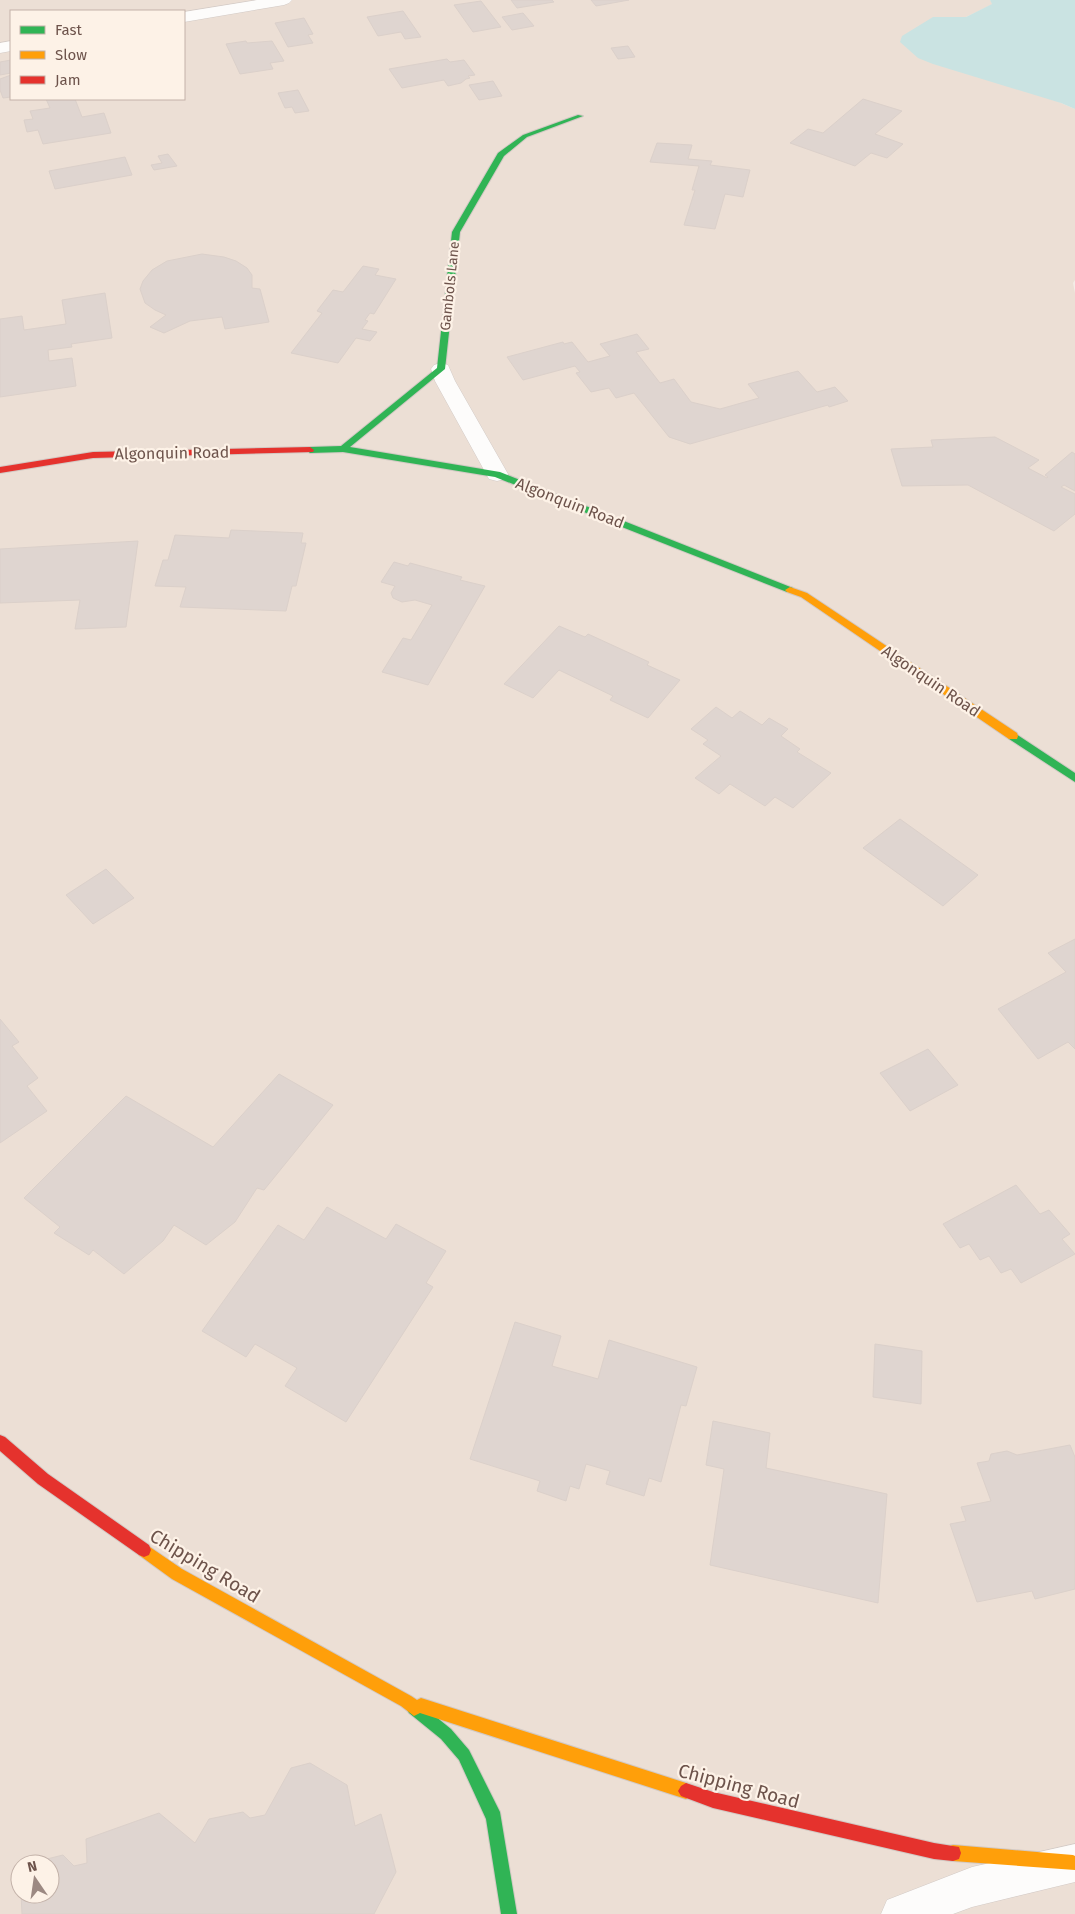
<svg xmlns="http://www.w3.org/2000/svg" width="1075" height="1914" viewBox="0 0 1075 1914" font-family="'Fira Sans',sans-serif">
<style>
.residential{fill:#ecdfd5;fill-rule:evenodd}
.water{fill:#cae3e2}
.building{fill:#dfd5d0;stroke:#dbd0ca}
.lines{fill:none;stroke-linecap:round;stroke-linejoin:round}
.street-casing{stroke:#d2cac6;stroke-width:1}
.fast-casing{stroke:#d2c9c4;stroke-width:2}
.slow-casing{stroke:#d2c9c4;stroke-width:2}
.jam-casing{stroke:#d2c9c4;stroke-width:2}
.street{fill:#fdfcfb;fill-rule:evenodd}
.fast{fill:#30b455;fill-rule:evenodd}
.slow{fill:#ff9f0a;fill-rule:evenodd}
.jam{fill:#e5322d;fill-rule:evenodd}
.labels{text-anchor:middle;dominant-baseline:central;stroke-width:4.5;stroke-linejoin:round;paint-order:stroke}
.far-street-label{font-size:14px;fill:#6d534b;stroke:#fdf2e7}
.street-label{font-size:16px;fill:#6d534b;stroke:#fdf2e7}
.near-street-label{font-size:19px;fill:#6d534b;stroke:#fdf2e7}
</style>
<rect width="100%" height="100%" fill="#f3ede7"/>
<path class="residential" d="M0 0H990L993 4 966 17H933L1061 103 1075 109V280L1073 283 1075 293V1914H0ZM11 11H184V99H11ZM20 1864H50V1894H20Z"/>
<path class="water" d="M990 0H1075V109L1061 103 933 64 918 58 900 42 902 36 933 17H966L992 4Z"/>
<path class="building" d="M511 0H552L554 2 517 8Z
M591 0H629L596 6Z
M481 1 501 27 473 32 454 5Z
M403 11 421 37 405 39 401 32 378 36 367 17Z
M523 13 534 26 512 30 502 17Z
M304 18 313 34 308 35 313 43 288 47 275 23Z
M246 41 247 43 272 41 284 61 270 63 273 69 240 74 226 44Z
M628 46 635 57 618 59 611 48Z
M447 59 450 62 464 60 475 75 468 76 470 78 466 79 461 83 448 86 444 80 402 88 389 69Z
M11 60V73L0 75V62Z
M11 75V97L3 98 0 90V79Z
M493 81 502 96 479 100 469 85Z
M298 90 309 111 295 113 292 107 285 108 278 93Z
M46 99H75L82 117 104 113 111 133 43 144 38 130 27 132 24 120 33 119 30 111 50 108Z
M863 99 902 111 875 134 903 144 887 158 871 153 855 166 790 143 808 129 823 133Z
M657 143 692 145 688 159 712 161 710 165 750 170 743 197 725 194 715 229 684 225 695 190H692L699 166 650 162Z
M168 154 177 166 154 170 151 165 162 163 158 156Z
M125 157 132 175 55 189 49 171Z
M202 254 224 257 236 261 247 268 252 275V288L260 289 269 322 225 329 222 317 190 321 164 333 150 327 166 315 155 310 145 303 140 289 143 281 152 270 167 261Z
M363 266 379 269 375 275 396 279 374 314 370 313 365 320 368 321 362 329 377 332 370 341 356 338 338 363 291 353 322 313 317 311 333 290 343 292Z
M105 293 112 338 71 344 72 347 48 350 49 361 72 358 76 386 0 397V319L22 316 24 330 66 324 62 300Z
M637 334 649 349 636 352 660 383 674 379 691 402 720 409 759 398 748 384 798 371 817 392 835 387 848 401 829 407 828 405 690 444 669 437 634 393 616 398 609 388 591 392 576 373 580 372 575 366 523 380 507 357 563 342 564 344 572 342 588 362 610 356 600 344Z
M995 437 1039 460 1028 468 1047 478 1048 477 1045 475 1072 452 1075 454V491L1064 485 1061 487 1075 494V514L1054 531 968 485 902 486 891 449 933 447 931 440Z
M231 530 303 533 301 543H306L296 586H292L286 611 180 607 186 587 155 586 163 560H168L175 535 229 538Z
M138 541 126 627 75 629 80 600 0 603V549Z
M394 562 408 566 410 563 462 577 460 580 485 586 428 685 382 672 403 638 411 640 432 605 415 600 402 602 393 598 391 593 395 586 381 582Z
M559 626 585 637 588 634 649 662 647 665 680 680 648 718 610 700 613 696 559 670 533 698 504 684Z
M716 707 732 718 740 711 762 725 769 718 788 729 781 736 800 749 797 752 831 773 793 808 775 797 765 806 730 784 719 794 695 778 721 756 703 744 708 740 691 729Z
M900 819 978 875 943 906 863 848Z
M106 869 134 898 93 924 66 895Z
M1075 939V1049L1068 1042 1038 1059 998 1009 1066 972 1048 953Z
M0 1019 19 1042 12 1046 38 1078 27 1086 47 1111 0 1143Z
M928 1049 958 1085 910 1111 880 1073Z
M279 1074 333 1105 264 1190 257 1188 235 1222 206 1245 174 1225 163 1241 124 1274 93 1250 89 1255 54 1233 60 1227 24 1198 126 1096 213 1147Z
M1016 1185 1040 1214 1049 1210 1070 1234 1062 1239 1075 1254 1021 1283 1011 1269 1001 1273 989 1256 980 1260 969 1244 960 1248 943 1224Z
M327 1207 386 1239 396 1224 446 1251 426 1283 433 1287 346 1422 285 1386 297 1368 255 1344 246 1357 202 1331 278 1225 304 1240Z
M515 1322 561 1336 552 1366 598 1379 609 1340 697 1367 686 1406 681 1405 661 1482 649 1478 644 1496 606 1484 610 1471 586 1464 579 1489 570 1486 566 1501 537 1491 540 1481 470 1459Z
M875 1344 922 1351 921 1404 873 1397Z
M713 1421 770 1433 766 1468 887 1494 878 1603 710 1565 724 1469 706 1465Z
M1070 1445 1075 1457V1589L1035 1599 1032 1591 977 1602 950 1524 966 1521 961 1507 991 1501 977 1463 989 1461 991 1454 1007 1451 1017 1455Z
M310 1763 347 1785 355 1826 381 1814 396 1872 374 1914H22L21 1894H50V1864H45L47 1859 63 1855 74 1866 87 1863 86 1839 159 1813 195 1843 209 1819 243 1812 250 1818 265 1815 291 1768Z"/>
<g class="lines">
<defs>
<path id="street" d="M257 0H292L289 3 284 5 184 22V12Z
M11 41V51L0 53V43Z
M441 363 448 365 455 381 508 474 505 479 497 481 489 479 435 381 431 369 434 365Z
M1075 1844V1882L972 1907 953 1914H881L887 1900 972 1867Z"/>
<path id="fast" d="M578 115 583 116 527 137 504 156 460 232 445 369 350 447 500 472 793 588V592H787L495 477 343 452 310 453 306 450 310 447 341 446 437 368 452 232 498 153 523 135Z
M1013 732 1075 773V782L1009 739 1008 736 1009 733Z
M414 1700 419 1703 451 1729 469 1750 500 1812 517 1914H501L486 1819 459 1760 441 1739 409 1713 406 1708 409 1703Z"/>
<path id="slow" d="M790 587 807 593 1017 733 1018 736 1017 739H1009L801 597 787 592 785 590Z
M144 1543 182 1569 411 1696 417 1700 421 1698 686 1783 691 1786 694 1791 691 1796 686 1799 420 1713 414 1716 401 1706 172 1579 139 1555 137 1550 139 1545Z
M953 1845 1073 1855 1075 1856V1870L953 1861 947 1859 945 1853 947 1847Z"/>
<path id="jam" d="M310 447 314 450 313 452 93 458 0 473V467L93 452Z
M0 1435 5 1437 48 1474 149 1545 151 1550 149 1555 144 1557 139 1555 38 1484 0 1451Z
M686 1783 713 1792 934 1843 959 1847 961 1853 959 1859 953 1861 934 1859 713 1808 681 1796 678 1791 681 1786Z"/>
</defs>
<use href="#street" class="street-casing"/>
<use href="#fast" class="fast-casing"/>
<use href="#slow" class="slow-casing"/>
<use href="#jam" class="jam-casing"/>
<use href="#street" class="street"/>
<use href="#fast" class="fast"/>
<use href="#slow" class="slow"/>
<use href="#jam" class="jam"/>
</g>
<g class="labels">
<g class="far-street-label">
<text transform="translate(450 286) rotate(-84)">Gambols Lane</text>
</g>
<g class="street-label">
<text transform="translate(172 453) rotate(-1)">Algonquin Road</text>
<text transform="translate(570 503) rotate(21)">Algonquin Road</text>
<text transform="translate(931 681) rotate(34)">Algonquin Road</text>
</g>
<g class="near-street-label">
<text transform="translate(205 1566) rotate(31)">Chipping Road</text>
<text transform="translate(739 1786) rotate(15)">Chipping Road</text>
</g>
</g>
<rect x="10" y="10" width="175" height="90" fill="#fdf2e7" stroke="#c3b2a9"/>
<rect x="20" y="26" width="25" height="8" fill="#30b455" stroke="#c3b2a9"/>
<text x="55" y="35" font-size="15" fill="#6d534b">Fast</text>
<rect x="20" y="51" width="25" height="8" fill="#ff9f0a" stroke="#c3b2a9"/>
<text x="55" y="60" font-size="15" fill="#6d534b">Slow</text>
<rect x="20" y="76" width="25" height="8" fill="#e5322d" stroke="#c3b2a9"/>
<text x="55" y="85" font-size="15" fill="#6d534b">Jam</text>
<g transform="translate(35 1879) rotate(347)"><circle r="24" fill="#fdf2e7" stroke="#c3b2a9"/>
<path d="M0-4L9 19L0 12L-9 19Z" fill="#9c8982"/>
<text y="-8" font-size="14" font-weight="bold" text-anchor="middle" fill="#6d534b">N</text>
</g>
</svg>
